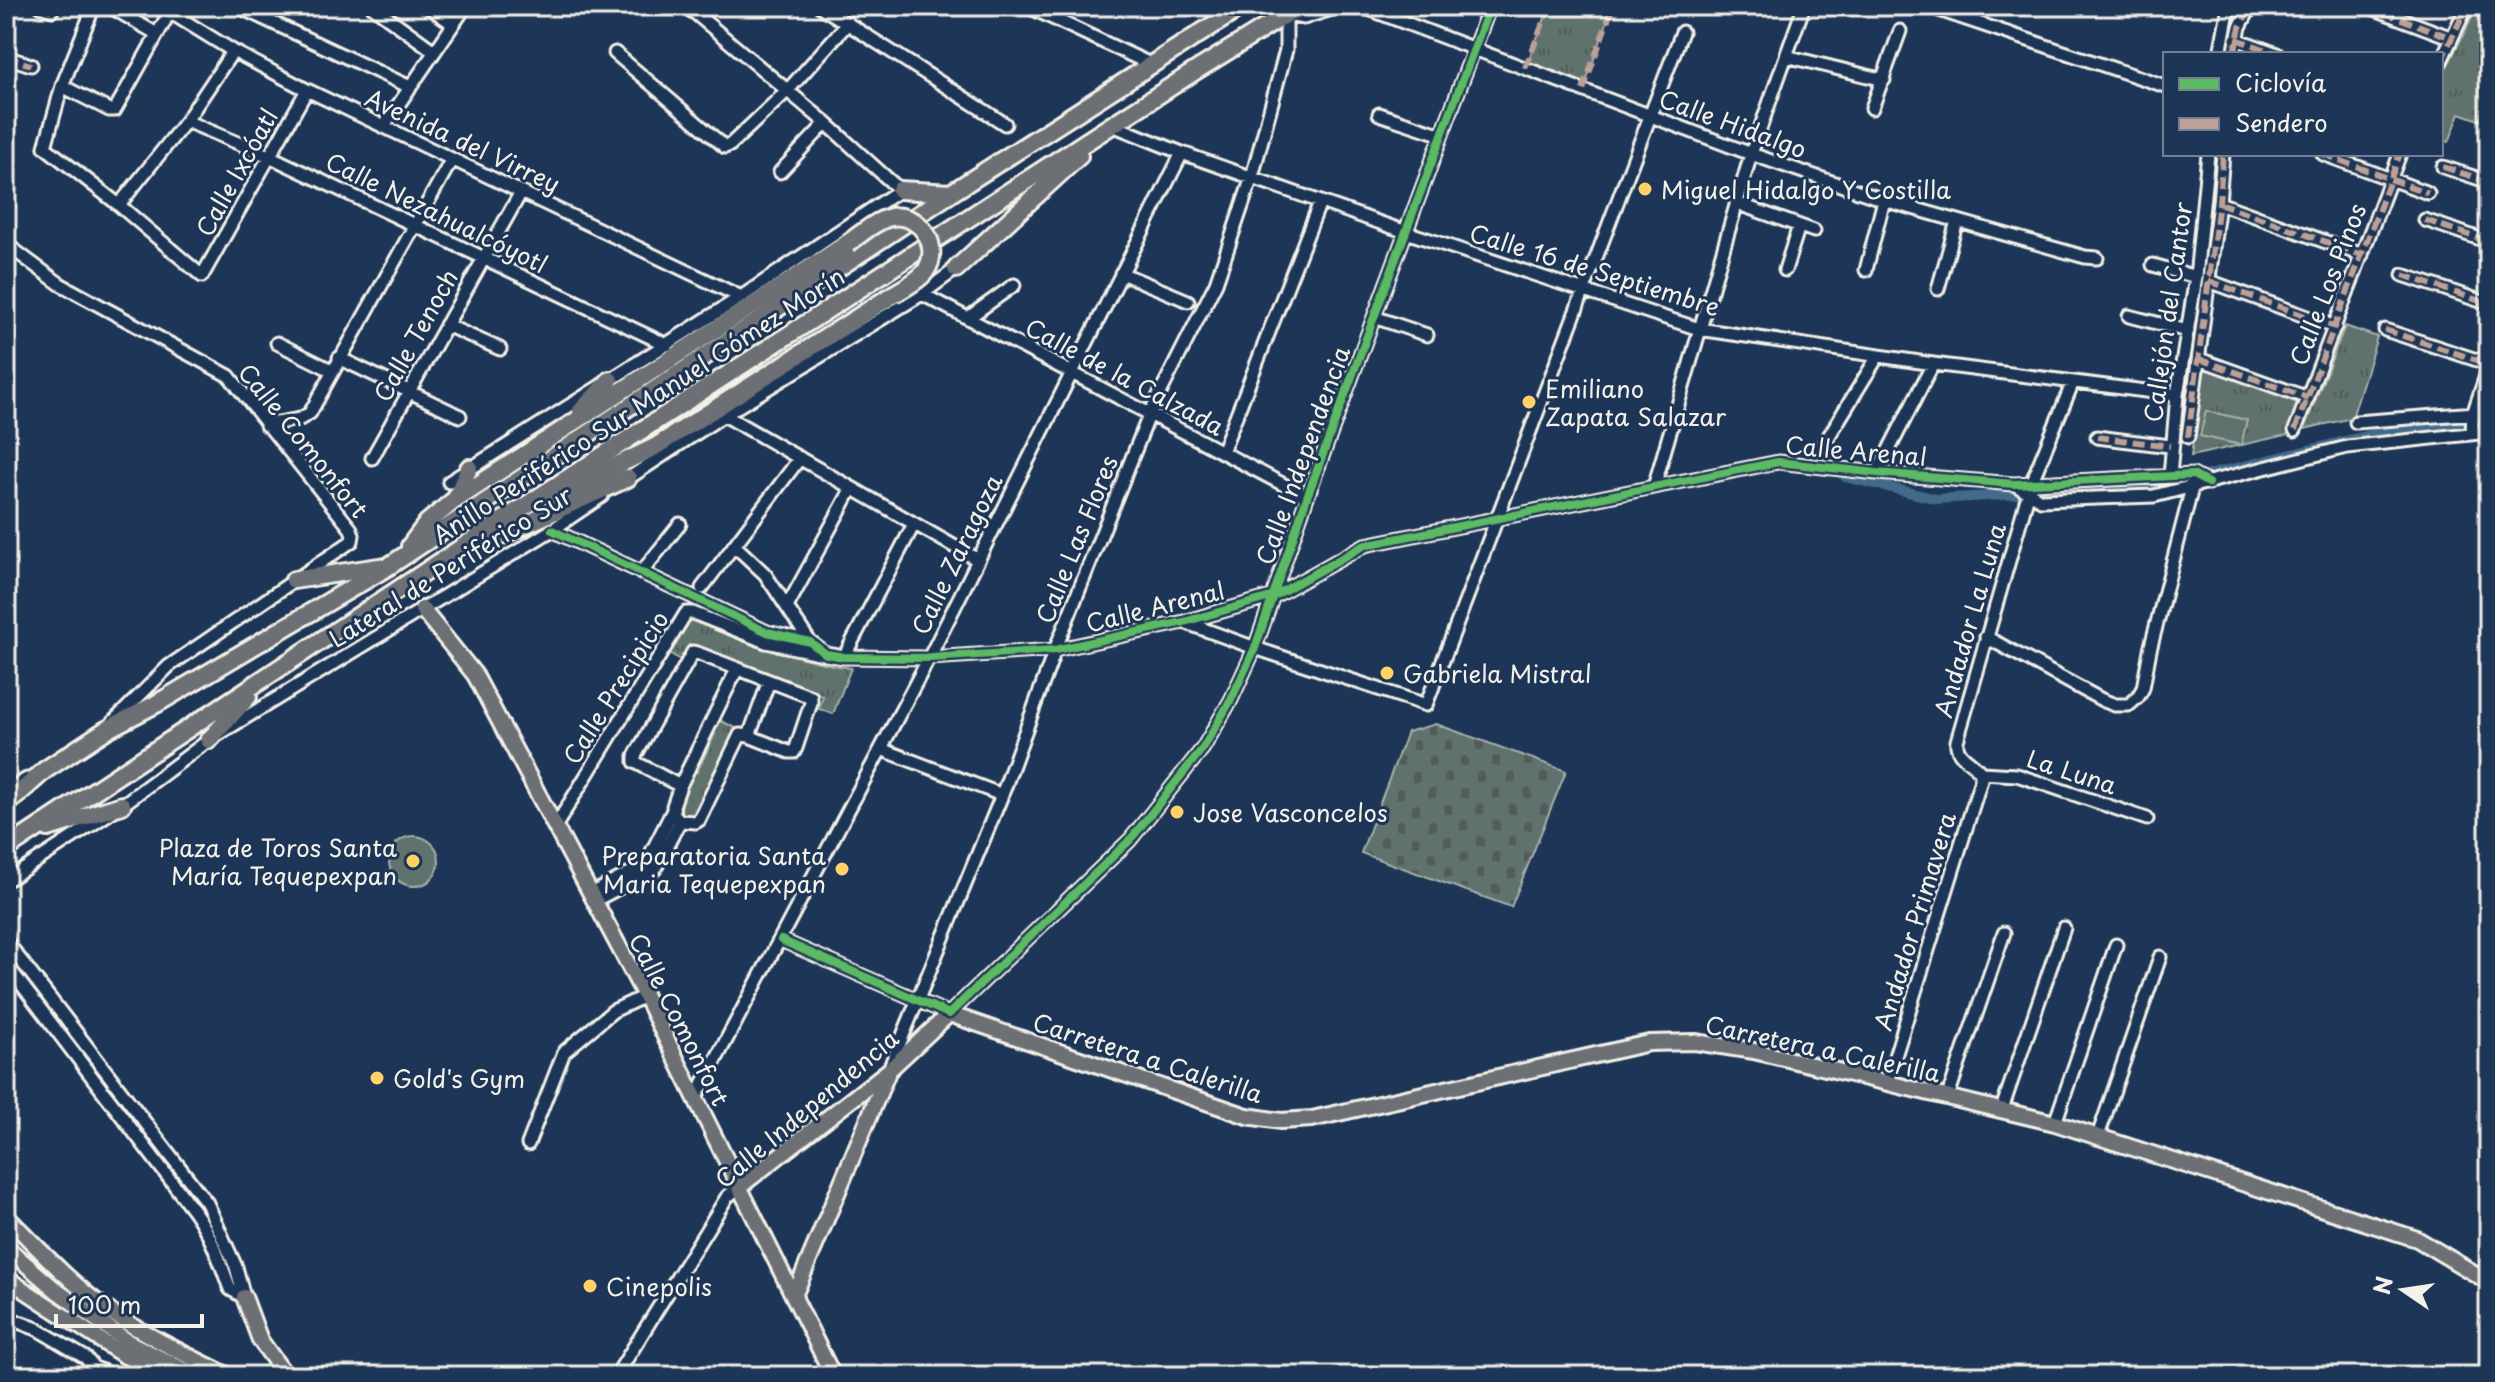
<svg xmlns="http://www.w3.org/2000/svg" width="2495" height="1382" viewBox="0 0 2495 1382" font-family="'Playpen Sans',sans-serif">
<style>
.cemetery{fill:url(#cemetery-stones);stroke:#a9b2aa;stroke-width:2}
.park{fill:url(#park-tufts);stroke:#a9b2aa;stroke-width:2}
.garden{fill:#5e726d;stroke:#a9b2aa;stroke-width:2}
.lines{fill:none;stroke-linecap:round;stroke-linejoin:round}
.canal{stroke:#436b8a;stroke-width:10}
.minor-casing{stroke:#f4f1e8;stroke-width:17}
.major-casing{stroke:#f4f1e8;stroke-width:20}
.highway-casing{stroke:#f4f1e8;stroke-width:22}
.minor{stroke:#1d3557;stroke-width:11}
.major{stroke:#6c6f75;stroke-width:14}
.highway{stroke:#6c6f75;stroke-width:16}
.highway-bridge-casing{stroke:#f4f1e8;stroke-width:22;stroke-linecap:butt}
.highway-bridge{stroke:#6c6f75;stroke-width:16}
.quiet{stroke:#bda197;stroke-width:6;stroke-dasharray:12 6;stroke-linecap:butt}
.cycleway-casing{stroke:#1d3557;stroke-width:13}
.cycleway{stroke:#5cba63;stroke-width:8}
.poi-dot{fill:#ffd166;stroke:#1d3557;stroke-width:3}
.labels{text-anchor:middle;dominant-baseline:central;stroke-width:6;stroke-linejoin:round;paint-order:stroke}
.street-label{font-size:24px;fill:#f4f1e8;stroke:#1d3557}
.poi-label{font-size:24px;fill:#f4f1e8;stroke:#1d3557;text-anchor:start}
</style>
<defs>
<pattern id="cemetery-stones" width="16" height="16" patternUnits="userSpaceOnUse" patternTransform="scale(2)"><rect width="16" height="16" fill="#5e726d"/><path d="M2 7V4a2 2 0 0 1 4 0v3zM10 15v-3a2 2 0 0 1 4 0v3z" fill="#525b58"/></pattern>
<pattern id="park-tufts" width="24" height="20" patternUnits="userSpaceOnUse" patternTransform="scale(2)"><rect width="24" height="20" fill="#5e726d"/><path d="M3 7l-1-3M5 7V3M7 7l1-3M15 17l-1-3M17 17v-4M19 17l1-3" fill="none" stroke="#525b58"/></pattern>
</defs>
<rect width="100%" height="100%" fill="#1d3557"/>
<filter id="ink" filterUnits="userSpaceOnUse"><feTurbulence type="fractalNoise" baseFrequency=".0125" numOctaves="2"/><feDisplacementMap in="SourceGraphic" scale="16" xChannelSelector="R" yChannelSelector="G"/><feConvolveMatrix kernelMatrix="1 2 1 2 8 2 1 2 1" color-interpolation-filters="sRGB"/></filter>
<g filter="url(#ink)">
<path class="cemetery" d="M1436 724 1566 771 1511 907 1361 853 1407 732Z"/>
<path class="park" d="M1550 6H1613L1583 90 1525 68Z
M2478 6H2489V107L2482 121 2460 113 2449 142 2441 139V78Z
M2345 326 2377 337 2352 418 2304 429Z
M2203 368 2298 403 2287 435 2191 456Z
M693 618C745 639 795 660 851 668L833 714 819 709 823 696 692 646 683 662 668 652 688 619Z
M717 719 740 730 697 818 681 816C680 806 687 780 692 770L697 772 715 734 711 731Z"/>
<path class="garden" d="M2206 411 2247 420 2241 445 2200 436Z
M389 861a25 25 0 1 1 50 0a25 25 0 1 1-50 0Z"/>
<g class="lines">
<path class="canal" d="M2204 476 2386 431 2489 424
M1845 477 1937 499 2021 494
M2037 493 2165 485 2191 479"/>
<defs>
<path id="minor" d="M40 6 52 10
M94 6 62 86 45 147 119 205 202 276 307 90
M109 6 157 34
M237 6 410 87
M372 6 434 51
M428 6 453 24
M820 6 1005 124
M1027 6 1152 65
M1361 6 1751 154 1884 200 2085 257 2097 258
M1927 6 2165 86
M2367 6 2452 38
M2236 39 2277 54
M615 53 725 147 730 145 788 90 848 23
M2220 54 2229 6
M2234 54 2240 27 2251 6
M1786 56 1884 80
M6 57 31 65
M2441 61 2467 6
M62 86 109 110H115L167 17 173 14 233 51 307 90 741 297
M1872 108 1900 31
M1379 114 1442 135
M186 121 271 157 667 345
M1112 125 1182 153 1406 232 1699 329 1933 364 2177 395
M383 127 466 6
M2323 154 2428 193
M2443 167 2489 182
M780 172 826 123
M6 195 9 190
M1736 203 1814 231
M2219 203 2362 255
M119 205 186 121 233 51
M2425 220 2489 242
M6 244 60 284 229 376 351 529 353 535 352 541 169 666 112 723
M2153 265 2196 277
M1785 270 1799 226
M1866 270 1884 200
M1121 273 1188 301
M2403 275 2489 304
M2209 281 2335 327
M1938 289 1957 221
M922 294 1307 497
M2129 316 2188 331
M1374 317 1427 335
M968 318 1014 285
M446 325 500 349
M2385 330 2489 364
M277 343 333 371
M339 358 460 416
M2199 359 2308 398
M724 415 978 560
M2356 422 2489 412
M266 425 300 419 310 413 452 159
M2295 430 2400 154
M2472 433 2473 414 2489 367
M2097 437 2170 446
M2188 437 2219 203 2223 154
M1821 449 1878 356
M1222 452 1320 202
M372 458 521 192
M1877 473 1933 364
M2170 476 2177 395 2196 277 2208 154
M449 482 741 297 900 190 826 123 695 13 682 6
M623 482 724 415 922 294 956 269
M2014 484 2041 500 2154 496 2347 447 2489 432
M1654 487 1751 154 1804 6
M552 530 767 632 810 642 826 654 844 657 929 658 1055 650 1184 622 1274 596 1365 545 1778 462 1877 473 2014 484 2193 475 2208 483
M734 545 765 574 810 642
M641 573 680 524
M702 588 800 458
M787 607 852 488
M1184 622 1255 648 1426 705 1682 32
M1986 637 2102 700 2115 705H2129L2138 697 2143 688 2150 650 2193 484
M844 657 914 524
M749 736 769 681
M881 749 1002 795
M1981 773C1973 761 1955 757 1957 741L2032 481 2073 382
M1981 773 2017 775 2147 819
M680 786 673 806 674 814 680 821 696 822 699 820 740 735 749 736 789 752H794L796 748 811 703V697L697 653 693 652 635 756V762L680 786 737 669
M6 791 27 779
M555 827 686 613H693L766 642 824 654
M6 881 122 805 209 740 552 530 602 496
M591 894 645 865 673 810
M594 901 655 869 680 821
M781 940 949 1014 1130 840 1203 748 1231 700 1255 648 1307 497 1490 6
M6 941 207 1203 236 1267 244 1297
M6 964 194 1211C211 1235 220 1261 230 1289L244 1297
M890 1067 1002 795 1055 650 1150 413 1216 283 1252 177 1286 50V15L1304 18 1341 6
M1887 1082 1981 780V773
M1948 1096 2004 933
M696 1097 929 658 1182 153
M2002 1109 2064 928
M2055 1123 2116 945
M2098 1136 2160 957
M528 1144 564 1052 613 1011 645 996
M6 1317 37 1329 86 1358 93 1367 114 1376
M616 1376 727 1197 739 1187"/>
<path id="major" d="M422 609 475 675 645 996 833 1376
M739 1187 888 1071 949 1014 1247 1116 1281 1121 1312 1119 1649 1043 1695 1042 1754 1051 2055 1123 2417 1239 2489 1282
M6 1216C38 1248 69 1282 105 1308 144 1335 186 1355 229 1376
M6 1247 57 1291 128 1342 196 1376
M6 1278 123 1355 167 1376
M794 1296 888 1072
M244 1297 260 1340 286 1376"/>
<path id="highway" d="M900 190 951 193
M956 269 1079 156
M581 411 610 380
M566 490 655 447 894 294
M455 500 469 468
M410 546 427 523 452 502 848 243
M478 546 628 478
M294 580 379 567
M209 740 248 697
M6 805 45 770 106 730 156 704 389 566 951 193 1243 6
M48 828 122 805
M6 849 505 519 1192 73 1300 6"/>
</defs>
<use href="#minor" class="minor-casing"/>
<use href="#major" class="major-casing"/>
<use href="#highway" class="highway-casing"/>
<use href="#minor" class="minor"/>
<use href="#major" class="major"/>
<use href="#highway" class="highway"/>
<defs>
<path id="highway-bridge" d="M848 243C860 235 876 220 891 217 920 212 943 247 925 272 918 281 904 288 894 294"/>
</defs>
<use href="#highway-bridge" class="highway-bridge-casing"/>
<use href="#highway-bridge" class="highway-bridge"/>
<path class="quiet" d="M40 6 52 10
M2367 6 2452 38
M2236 39 2277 54
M2234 54 2240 27 2251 6
M6 57 31 65
M2441 61 2467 6
M1525 68 1550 6
M1583 90 1613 6
M2323 154 2428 193
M2443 167 2489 182
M2219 203 2362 255
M2425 220 2489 242
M2403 275 2489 304
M2209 281 2335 327
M2385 330 2489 364
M2199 359 2308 398
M2295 430 2400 154
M2097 437 2170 446
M2188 437 2219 203 2223 154
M89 1376 90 1374"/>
<defs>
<path id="cycleway" d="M552 530 767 632 810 642 826 654 844 657 929 658 1055 650 1184 622 1274 596 1365 545 1778 462 1877 473 2014 484 2193 475 2208 483
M781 940 949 1014 1130 840 1203 748 1231 700 1255 648 1307 497 1490 6"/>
</defs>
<use href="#cycleway" class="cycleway-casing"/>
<use href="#cycleway" class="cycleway"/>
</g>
</g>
<g class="poi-dot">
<circle cx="1645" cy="189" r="8"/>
<circle cx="1529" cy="402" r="8"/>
<circle cx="1387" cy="673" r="8"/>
<circle cx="1177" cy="812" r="8"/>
<circle cx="413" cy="861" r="8"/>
<circle cx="842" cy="869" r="8"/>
<circle cx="377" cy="1078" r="8"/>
<circle cx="590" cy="1286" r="8"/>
</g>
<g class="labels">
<g class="street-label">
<text transform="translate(1733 123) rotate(20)">Calle Hidalgo</text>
<text transform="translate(463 140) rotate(25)">Avenida del Virrey</text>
<text transform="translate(236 172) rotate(-61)">Calle Ixcóatl</text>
<text transform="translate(437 212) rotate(26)">Calle Nezahualcóyotl</text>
<text transform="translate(1595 269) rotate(17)">Calle 16 de Septiembre</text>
<text transform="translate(2327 284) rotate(-69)">Calle Los Pinos</text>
<text transform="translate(2167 312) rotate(-82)">Callejón del Cantor</text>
<text transform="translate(415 335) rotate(-61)">Calle Tenoch</text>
<text transform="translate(1125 376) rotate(28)">Calle de la Calzada</text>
<text transform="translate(638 405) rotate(-33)">Anillo Periférico Sur Manuel Gómez Morín</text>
<text transform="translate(304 440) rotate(51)">Calle Comonfort</text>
<text transform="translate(1856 450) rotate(5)">Calle Arenal</text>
<text transform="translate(1302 455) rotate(-70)">Calle Independencia</text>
<text transform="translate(1076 539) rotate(-68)">Calle Las Flores</text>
<text transform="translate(956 554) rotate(-64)">Calle Zaragoza</text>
<text transform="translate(450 566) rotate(-32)">Lateral de Periférico Sur</text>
<text transform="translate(1155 606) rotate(-14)">Calle Arenal</text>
<text transform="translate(1969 620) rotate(-74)">Andador La Luna</text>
<text transform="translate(615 687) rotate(-58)">Calle Precipicio</text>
<text transform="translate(2072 771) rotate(18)">La Luna</text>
<text transform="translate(1914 921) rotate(-73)">Andador Primavera</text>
<text transform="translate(680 1019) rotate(63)">Calle Comonfort</text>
<text transform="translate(1823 1048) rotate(12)">Carretera a Calerilla</text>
<text transform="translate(1148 1057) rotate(18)">Carretera a Calerilla</text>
<text transform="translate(806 1108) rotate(-40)">Calle Independencia</text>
</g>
<g class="poi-label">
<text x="1661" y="189">Miguel Hidalgo Y Costilla</text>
<text x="1545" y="388">Emiliano<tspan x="1545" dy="28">Zapata Salazar</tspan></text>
<text x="1403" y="673">Gabriela Mistral</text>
<text x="1193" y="812">Jose Vasconcelos</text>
<text x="397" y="847" text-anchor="end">Plaza de Toros Santa<tspan x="397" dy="28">María Tequepexpan</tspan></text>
<text x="826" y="855" text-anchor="end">Preparatoria Santa<tspan x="826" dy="28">Maria Tequepexpan</tspan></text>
<text x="393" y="1078">Gold's Gym</text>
<text x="606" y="1286">Cinepolis</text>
</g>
</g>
<rect width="2495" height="1382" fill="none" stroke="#1d3557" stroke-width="32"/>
<rect x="16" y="16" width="2463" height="1350" fill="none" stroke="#f4f1e8" stroke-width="3" filter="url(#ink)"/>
<rect x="2163" y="52" width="280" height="104" fill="#1d3557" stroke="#738091" stroke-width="2"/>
<rect x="2179" y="78" width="40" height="12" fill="#5cba63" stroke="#738091" stroke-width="2"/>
<text x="2235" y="92" font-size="24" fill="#f4f1e8">Ciclovía</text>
<rect x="2179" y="118" width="40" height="12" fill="#bda197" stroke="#738091" stroke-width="2"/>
<text x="2235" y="132" font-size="24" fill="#f4f1e8">Sendero</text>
<g transform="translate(2403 1290) rotate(283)" stroke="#1d3557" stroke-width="6" paint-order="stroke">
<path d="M0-6L14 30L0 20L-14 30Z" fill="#f4f1e8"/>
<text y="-12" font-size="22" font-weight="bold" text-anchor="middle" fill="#f4f1e8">N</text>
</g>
<path d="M56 1314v12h146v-12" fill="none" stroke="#f4f1e8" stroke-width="4"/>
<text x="68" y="1314" font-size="24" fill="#f4f1e8" stroke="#1d3557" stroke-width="6" paint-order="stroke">100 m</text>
</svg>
